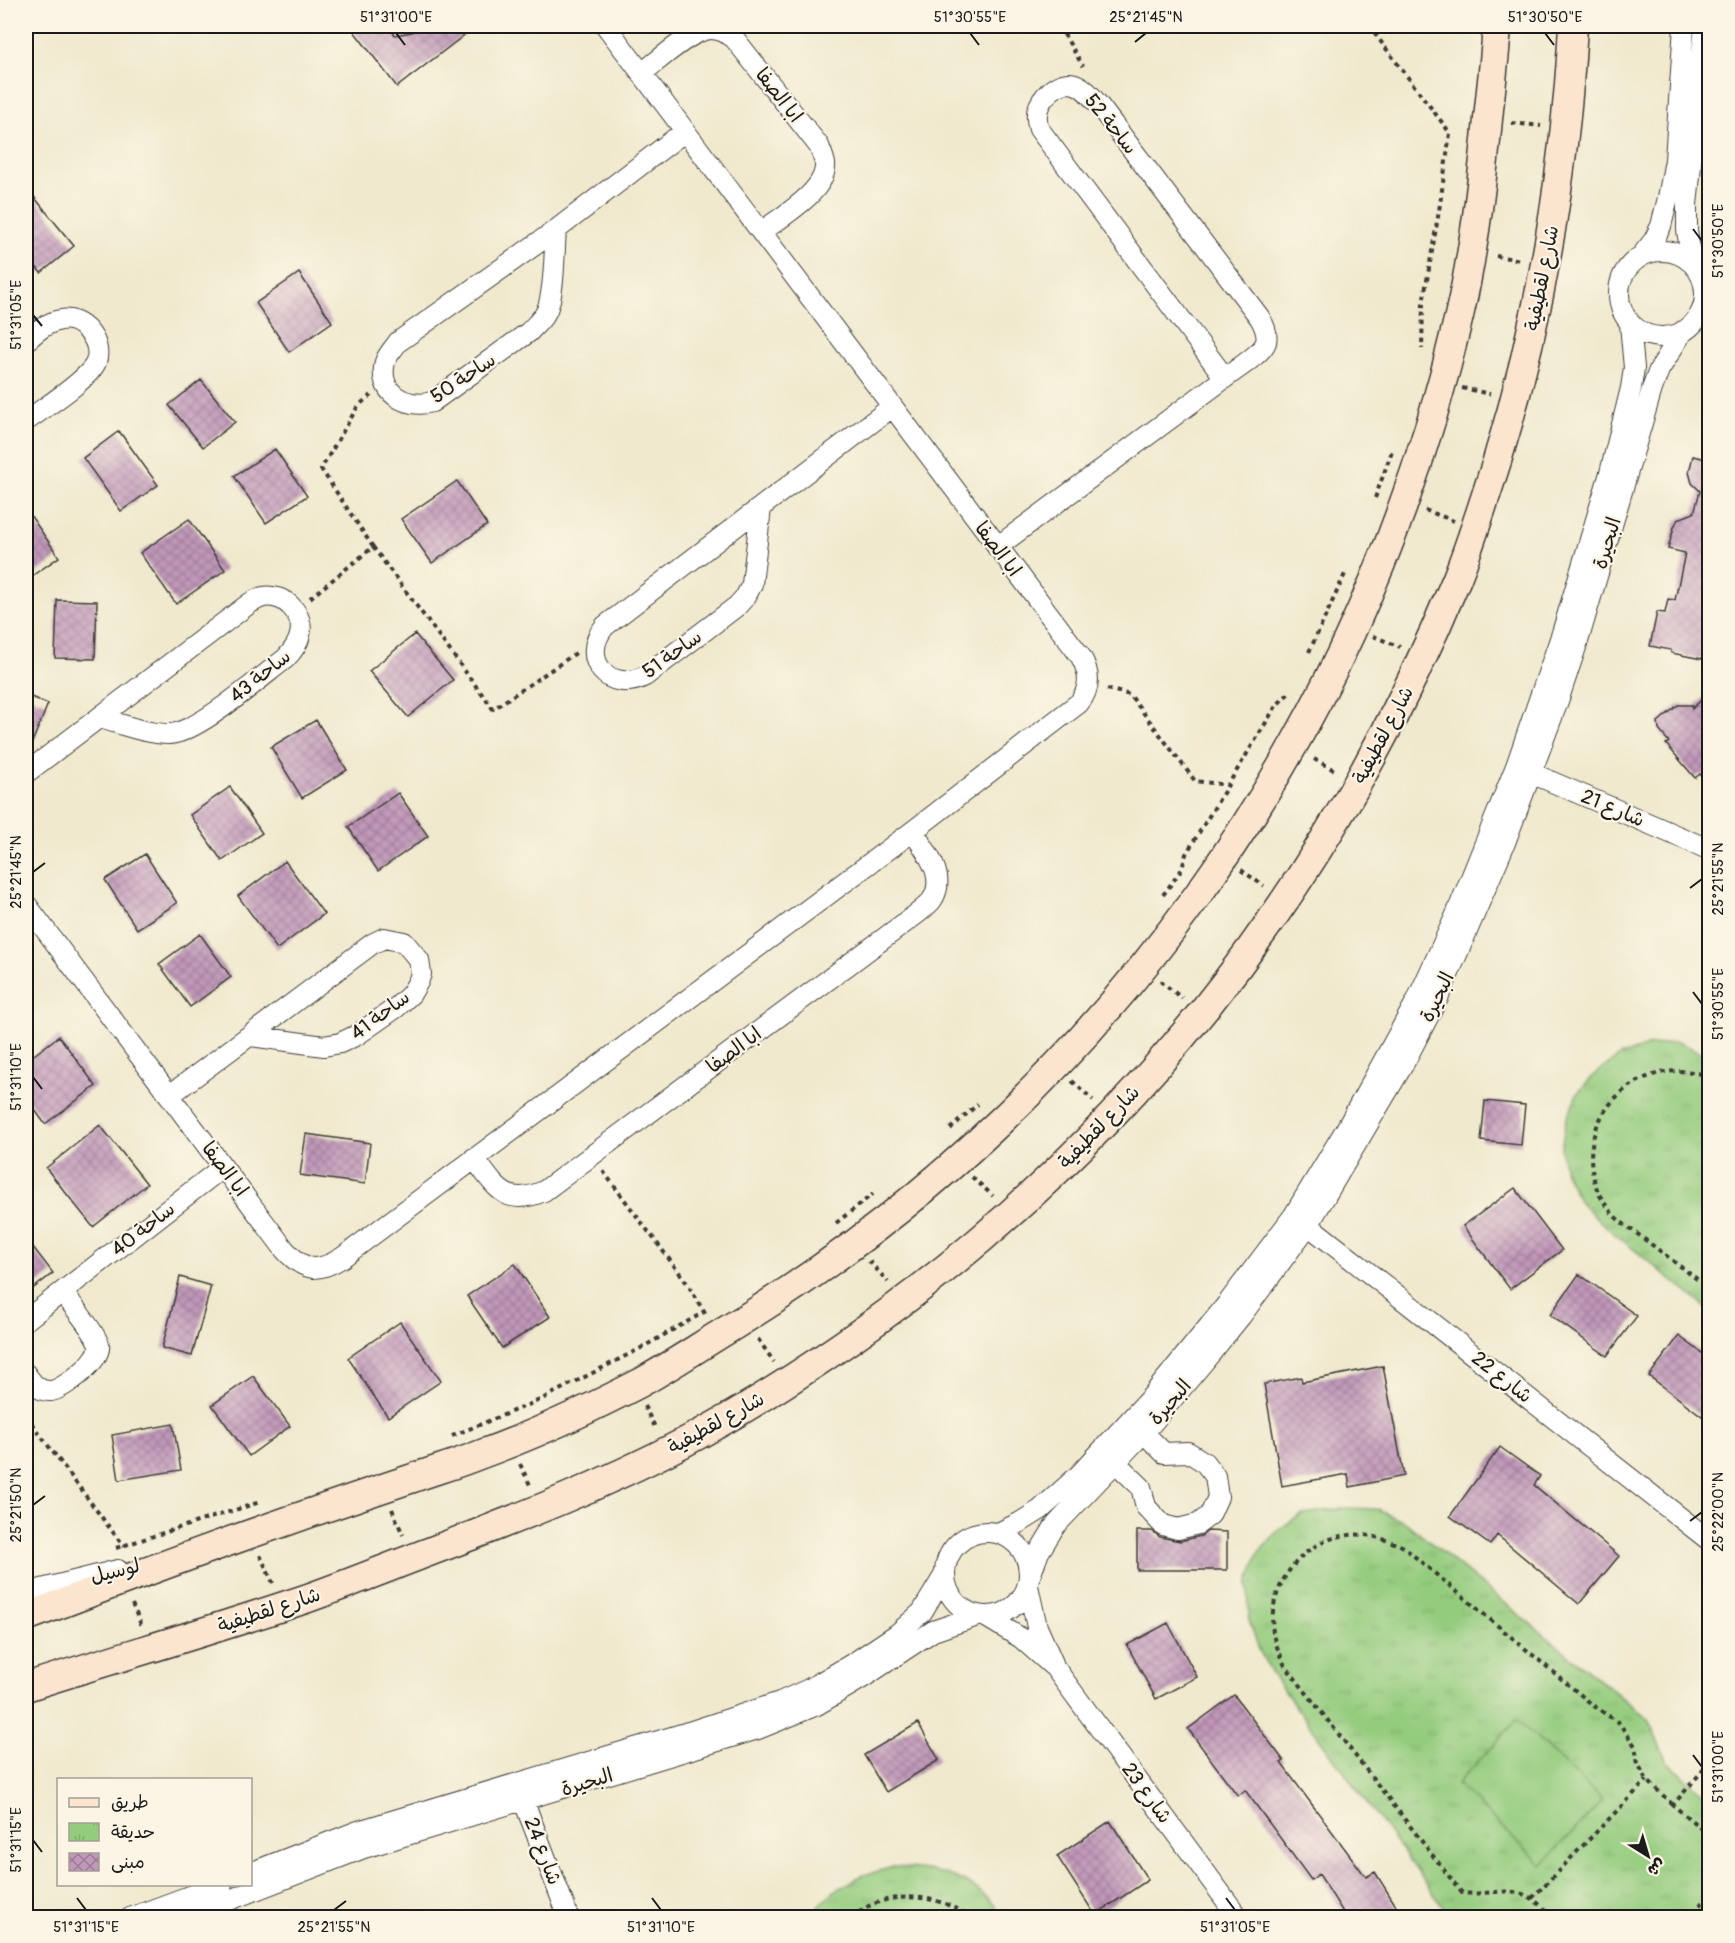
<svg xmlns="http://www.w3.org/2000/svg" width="1735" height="1943" font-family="Pangolin,'Playpen Sans Arabic',sans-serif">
<defs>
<pattern id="park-tufts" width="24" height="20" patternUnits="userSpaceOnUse" patternTransform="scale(1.5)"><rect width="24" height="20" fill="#94cc7e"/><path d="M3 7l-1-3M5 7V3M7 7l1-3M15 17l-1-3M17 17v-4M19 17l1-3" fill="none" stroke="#7faf6c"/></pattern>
<pattern id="building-cross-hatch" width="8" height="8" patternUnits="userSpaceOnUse" patternTransform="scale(1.5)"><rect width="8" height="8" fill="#c198ba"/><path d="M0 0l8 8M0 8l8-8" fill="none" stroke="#9c7b96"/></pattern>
</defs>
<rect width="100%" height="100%" fill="#fcf5e5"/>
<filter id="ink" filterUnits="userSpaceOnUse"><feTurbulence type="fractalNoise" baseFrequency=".0167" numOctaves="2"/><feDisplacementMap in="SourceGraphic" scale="12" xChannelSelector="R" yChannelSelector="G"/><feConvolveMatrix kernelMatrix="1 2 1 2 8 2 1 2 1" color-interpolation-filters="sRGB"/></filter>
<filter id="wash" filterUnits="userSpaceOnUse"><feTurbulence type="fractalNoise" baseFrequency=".008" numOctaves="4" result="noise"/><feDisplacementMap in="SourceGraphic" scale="24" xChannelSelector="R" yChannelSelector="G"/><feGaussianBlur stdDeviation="1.35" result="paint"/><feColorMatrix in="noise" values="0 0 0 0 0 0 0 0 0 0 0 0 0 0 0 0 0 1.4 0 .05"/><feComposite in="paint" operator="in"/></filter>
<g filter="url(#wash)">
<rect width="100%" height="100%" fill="#f0e9ce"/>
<path fill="url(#park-tufts)" stroke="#58744d" stroke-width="1.5" d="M 1677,1042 L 1709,1056 L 1709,1310 L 1606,1227 L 1580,1202 L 1565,1173 L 1561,1148 L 1566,1121 L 1577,1094 L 1596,1073 L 1620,1056 L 1647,1046 Z
M 1346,1508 L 1376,1509 L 1406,1523 L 1648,1719 L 1666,1760 L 1709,1799 L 1709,1917 L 1451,1917 L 1272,1674 L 1259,1650 L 1249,1619 L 1248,1584 L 1258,1554 L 1279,1529 L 1303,1514 Z
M 893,1867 C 941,1869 975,1877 1004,1917 L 808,1917 L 833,1892 L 861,1876 Z"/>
<path fill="#94cc7e" stroke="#58744d" stroke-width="1.5" d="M 1517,1720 L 1603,1800 L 1542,1865 L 1457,1784 Z"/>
<g id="blocks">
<path fill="url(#building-cross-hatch)" d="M 350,26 L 388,26 L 395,35 L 412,32 L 421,26 L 476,26 L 397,87 Z
M 26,187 L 74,246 L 41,273 L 26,254 Z
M 299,273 L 332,322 L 289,352 L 256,303 Z
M 201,380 L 235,422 L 203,447 L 169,405 Z
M 119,431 L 158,485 L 121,511 L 83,458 Z
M 275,449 L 307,496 L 266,523 L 234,476 Z
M 1693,456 L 1710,460 L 1710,622 L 1702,659 L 1671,653 L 1671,650 L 1650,646 L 1657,612 L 1665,613 L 1668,599 L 1675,600 L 1685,553 L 1668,549 L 1674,527 L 1678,519 L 1694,513 L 1700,491 L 1692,483 L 1689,472 Z
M 457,481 L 487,525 L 432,563 L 401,519 Z
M 26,509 L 59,557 L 26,580 Z
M 189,519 L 225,570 L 176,604 L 140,553 Z
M 57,600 L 97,601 L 95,659 L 55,658 Z
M 415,634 L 453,680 L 408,717 L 369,671 Z
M 1710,691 L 1710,785 L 1700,774 L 1695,778 L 1666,744 L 1669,742 L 1659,730 L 1658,722 L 1678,705 L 1692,705 L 1692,709 Z
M 26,695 L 48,704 L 26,757 Z
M 316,720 L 347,770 L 302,798 L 271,747 Z
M 230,787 L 262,833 L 222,861 L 190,815 Z
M 398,793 L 428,836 L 378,871 L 348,827 Z
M 145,854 L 177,903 L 137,929 L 105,880 Z
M 285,861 L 324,914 L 277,949 L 238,896 Z
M 200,934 L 231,977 L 190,1007 L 159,964 Z
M 59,1036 L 96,1086 L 45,1124 L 26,1098 L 26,1061 Z
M 1485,1101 L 1525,1105 L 1521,1145 L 1481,1141 Z
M 100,1125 L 147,1184 L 93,1227 L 46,1168 Z
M 306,1134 L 370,1143 L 365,1184 L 300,1175 Z
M 1515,1188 L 1562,1250 L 1510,1289 L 1463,1226 Z
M 26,1238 L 53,1273 L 26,1294 Z
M 515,1264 L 550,1317 L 502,1348 L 467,1296 Z
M 1579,1274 L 1637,1316 L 1607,1356 L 1550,1315 Z
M 180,1277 L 211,1286 L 192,1356 L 162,1348 Z
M 400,1322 L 441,1381 L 388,1417 L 348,1358 Z
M 1679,1336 L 1710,1359 L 1710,1422 L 1649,1376 Z
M 1383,1366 L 1404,1476 L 1350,1487 L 1348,1474 L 1282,1486 L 1264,1384 L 1301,1377 L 1302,1382 Z
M 253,1376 L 290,1426 L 249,1456 L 212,1405 Z
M 173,1424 L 181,1470 L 119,1480 L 112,1435 Z
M 1500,1447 L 1540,1476 L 1534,1485 L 1619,1556 L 1579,1604 L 1497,1535 L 1490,1545 L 1450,1516 Z
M 1137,1531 L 1152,1531 L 1160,1537 L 1180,1541 L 1201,1536 L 1208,1531 L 1227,1532 L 1227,1570 L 1137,1570 Z
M 1168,1623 L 1197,1677 L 1156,1699 L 1127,1645 Z
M 1234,1695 L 1284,1761 L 1281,1763 L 1366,1877 L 1375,1872 L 1403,1917 L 1346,1917 L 1319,1874 L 1311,1880 L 1245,1790 L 1238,1796 L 1188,1729 Z
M 918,1723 L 939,1760 L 886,1792 L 864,1755 Z
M 1110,1821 L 1148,1880 L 1095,1915 L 1057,1856 Z"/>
</g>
</g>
<g filter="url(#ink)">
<use href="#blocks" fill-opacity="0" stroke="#3c3b37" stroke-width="1.5"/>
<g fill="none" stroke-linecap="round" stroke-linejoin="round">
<g stroke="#3c3b37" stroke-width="22">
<path id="street" d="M 642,73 C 658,61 692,29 711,29 C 720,29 726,33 734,38 L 819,146 C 821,151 824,158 825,164 C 827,191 781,217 761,232
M 556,230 C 554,252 555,290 547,310 C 543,319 535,325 529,332 L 432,402 C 406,409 377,393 385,362 C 387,355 394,348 398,342 L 556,230 L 685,131
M1619 294a43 43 0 1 1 86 0a43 43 0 1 1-86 0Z
M 1642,255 L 1654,240 L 1661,226 L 1668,198 L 1675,160 L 1684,26
M 1692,263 L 1687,230 L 1687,205 L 1705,26
M 26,341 C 36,332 47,322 61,320 C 82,316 103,342 96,362 C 89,380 42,409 26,421
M 761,508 L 752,584 L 746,596 L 737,606 L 645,676 C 609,695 578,658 605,626 L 892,407
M 997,547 L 1225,378 C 1235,370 1262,354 1266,342 C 1268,333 1264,325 1260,318 L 1100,107 C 1093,98 1083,84 1070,83 C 1053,83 1035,103 1037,119 C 1037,123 1038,126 1039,129 L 1225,378
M 1522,769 L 1710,850
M 26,773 L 250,603 C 254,601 259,598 263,597 C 285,593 305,615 300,635 C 298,645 292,652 285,659 C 261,677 196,734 169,734 C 146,734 122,724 100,718
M 26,904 L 285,1250 C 305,1272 318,1273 343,1257 L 913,831 L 1079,703 C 1091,688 1090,673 1081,657 L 606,26
M 170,1095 L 372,944 L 384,938 L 404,942 L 419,960 L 421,974 L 418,982 L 411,994 L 397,1007 L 357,1035 L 340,1043 L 324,1046 L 251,1036
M 474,1158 C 496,1187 505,1208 544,1191 L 918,913 C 923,909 929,904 932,900 C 948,876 925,851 913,831
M 1299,1218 L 1710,1541
M 26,1320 L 223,1167
M 26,1374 C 32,1383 39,1392 51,1391 C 64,1389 102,1360 99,1345 C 96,1333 71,1303 62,1292
M 1115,1462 L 1141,1487 L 1146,1507 L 1163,1525 L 1178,1529 L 1198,1524 L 1210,1515 L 1218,1497 L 1215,1476 L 1204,1462 L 1188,1452 L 1164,1453 L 1143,1432
M945 1574a42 42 0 1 1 84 0a42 42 0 1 1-84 0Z
M 998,1533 L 1019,1523 L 1040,1510 L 1078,1476 L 1152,1396 L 1227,1304 L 1294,1215 L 1346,1129 L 1417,1000 L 1456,915 L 1516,766 L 1562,633 L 1610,473 L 1631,388 L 1634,368 L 1630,324
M 1030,1576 L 1039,1552 L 1055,1526 L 1148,1428 L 1202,1364 L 1241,1316 L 1309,1224 L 1403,1065 L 1439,996 L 1503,848 L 1557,704 L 1579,638 L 1652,389 L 1659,370 L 1683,331
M 1028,1586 L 1037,1627 L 1053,1663
M 26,1593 L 118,1570
M 986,1617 L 1021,1638 L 1055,1668 L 1239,1918
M 519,1789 L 569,1918
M 250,1873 L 358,1831 L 695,1730 L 780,1702 L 809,1689 L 855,1662 L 897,1634 L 922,1612 L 945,1574
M 130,1918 L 222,1884
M 183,1918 L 364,1848 L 758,1729 L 817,1705 L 864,1677 L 933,1631 L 977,1616"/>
</g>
<g stroke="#3c3b37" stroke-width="31">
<path id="secondary" d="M 26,1617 C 110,1585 194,1553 279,1524 C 324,1508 368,1493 413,1478 C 435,1470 457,1464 479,1455 C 534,1435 588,1410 640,1383 C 671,1366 700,1346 730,1328 C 1102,1100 1360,742 1459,316 C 1474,252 1482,185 1488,119 C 1491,88 1495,57 1497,26
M 26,1687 C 119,1657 214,1630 308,1598 C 350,1583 392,1566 434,1550 C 519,1518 603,1485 683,1443 C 738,1414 790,1381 841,1346 C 1121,1154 1328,892 1457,578 C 1472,540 1484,501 1497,461 C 1541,317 1565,176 1573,26"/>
</g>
<path stroke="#3c3b37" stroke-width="4" stroke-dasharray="4.5 4.5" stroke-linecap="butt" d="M 1059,26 L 1083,66
M 1369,26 L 1450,133 L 1439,211 L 1423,303 L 1422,349
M 1512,123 L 1541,126
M 1496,256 L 1521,260
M 1462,388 L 1490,394
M 1375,498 L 1393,448
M 1425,510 L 1454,521
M 373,547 L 493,709 L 576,653
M 310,598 L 373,547 L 321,469 L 358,406 L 371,395
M 1373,636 L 1400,647
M 1309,652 L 1345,574
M 1107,689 L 1130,695 L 1195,781 L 1228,785
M 1314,759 L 1336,771
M 1241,870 L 1264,886
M 1163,895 L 1182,869 L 1186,854 L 1276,706 L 1291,691
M 1160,981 L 1182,998
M 1710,1077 C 1696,1071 1679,1070 1665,1072 C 1610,1082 1577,1136 1597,1189 C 1600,1197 1606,1206 1612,1213 C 1619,1222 1631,1229 1640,1236 C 1663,1253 1686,1271 1710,1289
M 1072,1081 L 1093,1100
M 950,1129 L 978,1104
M 603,1171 L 687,1283 L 704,1312
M 972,1177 L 993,1196
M 836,1223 L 873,1194
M 869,1261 L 888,1282
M 758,1339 L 774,1362
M 644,1406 L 656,1429
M 26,1416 L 124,1547
M 452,1436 L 540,1400 L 641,1348 L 706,1311
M 520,1464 L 531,1487
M 392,1509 L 403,1535
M 116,1548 L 260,1502
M 260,1555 L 273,1583
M 132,1604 L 142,1627
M 1710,1762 L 1673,1805 L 1710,1836
M 1532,1898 L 1647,1780
M 852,1918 C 857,1914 862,1910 867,1907 C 898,1891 943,1895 969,1918
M 1552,1918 C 1546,1911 1539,1903 1531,1898 C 1510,1885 1485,1896 1462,1893 L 1284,1664 C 1281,1655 1276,1646 1274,1638 C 1264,1591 1300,1539 1349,1535 C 1368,1533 1384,1539 1402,1546 L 1594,1706 L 1619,1723 L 1635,1746 L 1638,1764 L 1647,1780 L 1673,1805
M 1687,1918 L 1710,1895"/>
<use href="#street" stroke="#fff" stroke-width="20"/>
<use href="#secondary" stroke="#fce5cf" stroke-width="28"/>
</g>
</g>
<path fill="none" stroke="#1c1c1c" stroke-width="2" d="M 396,33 L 405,45M 970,33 L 979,45M 1545,33 L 1554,45M 1135,42 L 1146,33M 1693,229 L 1702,241M 33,315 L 42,326M 33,872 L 45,863M 1690,888 L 1702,879M 1693,992 L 1702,1004M 33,1077 L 42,1089M 33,1505 L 45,1496M 1690,1521 L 1702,1512M 1693,1755 L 1702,1767M 33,1840 L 42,1852M 77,1898 L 86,1910M 652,1898 L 661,1910M 1226,1898 L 1235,1910M 334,1910 L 346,1901"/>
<g text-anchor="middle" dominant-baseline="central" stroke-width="4.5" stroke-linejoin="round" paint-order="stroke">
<g font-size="20" fill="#1c1c1c" stroke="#fcf5e5">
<text transform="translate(779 95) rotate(52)">ابا الصفا</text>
<text transform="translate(1111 124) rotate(51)">ساحة 52</text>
<text transform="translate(1542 278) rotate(-79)">شارع لقطيفية</text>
<text transform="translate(463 378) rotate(-34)">ساحة 50</text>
<text transform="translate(1607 543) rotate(-73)">البحيرة</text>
<text transform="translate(998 549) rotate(53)">ابا الصفا</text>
<text transform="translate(672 654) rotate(-36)">ساحة 51</text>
<text transform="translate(260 676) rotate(-39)">ساحة 43</text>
<text transform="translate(1383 735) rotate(-62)">شارع لقطيفية</text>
<text transform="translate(1613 808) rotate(23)">شارع 21</text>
<text transform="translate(1437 997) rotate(-64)">البحيرة</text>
<text transform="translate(380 1015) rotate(-37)">ساحة 41</text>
<text transform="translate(734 1050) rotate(-37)">ابا الصفا</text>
<text transform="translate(1099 1127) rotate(-46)">شارع لقطيفية</text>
<text transform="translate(225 1169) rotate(53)">ابا الصفا</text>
<text transform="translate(143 1229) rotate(-38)">ساحة 40</text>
<text transform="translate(1502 1377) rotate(38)">شارع 22</text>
<text transform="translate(1170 1402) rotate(-49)">البحيرة</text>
<text transform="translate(716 1423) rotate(-29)">شارع لقطيفية</text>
<text transform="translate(115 1571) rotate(-14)">لوسيل</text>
<text transform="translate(269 1610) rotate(-18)">شارع لقطيفية</text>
<text transform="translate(587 1782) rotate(-17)">البحيرة</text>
<text transform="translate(1147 1793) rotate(54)">شارع 23</text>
<text transform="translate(543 1851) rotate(69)">شارع 24</text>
</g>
</g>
<rect width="1735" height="1943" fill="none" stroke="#fcf5e5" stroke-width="66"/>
<rect x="57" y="1778" width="195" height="108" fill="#fcf5e5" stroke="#a29e95" stroke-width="1.5"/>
<rect x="69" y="1798" width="30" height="9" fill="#fce5cf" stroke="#a29e95" stroke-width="1.5"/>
<text x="111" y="1808" font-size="18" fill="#1c1c1c">طريق</text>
<rect x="69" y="1823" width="30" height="18" fill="url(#park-tufts)" stroke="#a29e95" stroke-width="1.5"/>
<text x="111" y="1838" font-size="18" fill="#1c1c1c">حديقة</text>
<rect x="69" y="1853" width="30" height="18" fill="url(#building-cross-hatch)" stroke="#a29e95" stroke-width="1.5"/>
<text x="111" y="1868" font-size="18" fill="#1c1c1c">مبنى</text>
<g transform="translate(1648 1856) rotate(143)" stroke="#fcf5e5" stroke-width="4.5" paint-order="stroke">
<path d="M0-4.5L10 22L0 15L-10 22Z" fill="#1c1c1c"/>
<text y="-9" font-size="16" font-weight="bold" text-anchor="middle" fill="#1c1c1c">ش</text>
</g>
<rect x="33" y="33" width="1669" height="1877" fill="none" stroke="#1c1c1c" stroke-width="2"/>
<g font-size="15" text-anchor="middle" fill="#1c1c1c">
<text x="396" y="22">51°31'00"E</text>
<text x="970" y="22">51°30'55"E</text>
<text x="1146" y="22">25°21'45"N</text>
<text x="1545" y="22">51°30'50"E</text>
<text transform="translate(1718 241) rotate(-90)" y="5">51°30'50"E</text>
<text transform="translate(16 315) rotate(-90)" y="5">51°31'05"E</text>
<text transform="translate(16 872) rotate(-90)" y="5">25°21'45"N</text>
<text transform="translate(1718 879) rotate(-90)" y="5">25°21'55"N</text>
<text transform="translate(1718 1004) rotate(-90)" y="5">51°30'55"E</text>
<text transform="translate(16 1077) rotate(-90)" y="5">51°31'10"E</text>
<text transform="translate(16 1505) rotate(-90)" y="5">25°21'50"N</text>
<text transform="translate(1718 1512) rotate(-90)" y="5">25°22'00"N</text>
<text transform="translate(1718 1767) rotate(-90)" y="5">51°31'00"E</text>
<text transform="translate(16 1840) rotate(-90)" y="5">51°31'15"E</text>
<text x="86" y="1932">51°31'15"E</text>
<text x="334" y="1932">25°21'55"N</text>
<text x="661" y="1932">51°31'10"E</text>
<text x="1235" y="1932">51°31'05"E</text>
</g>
</svg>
